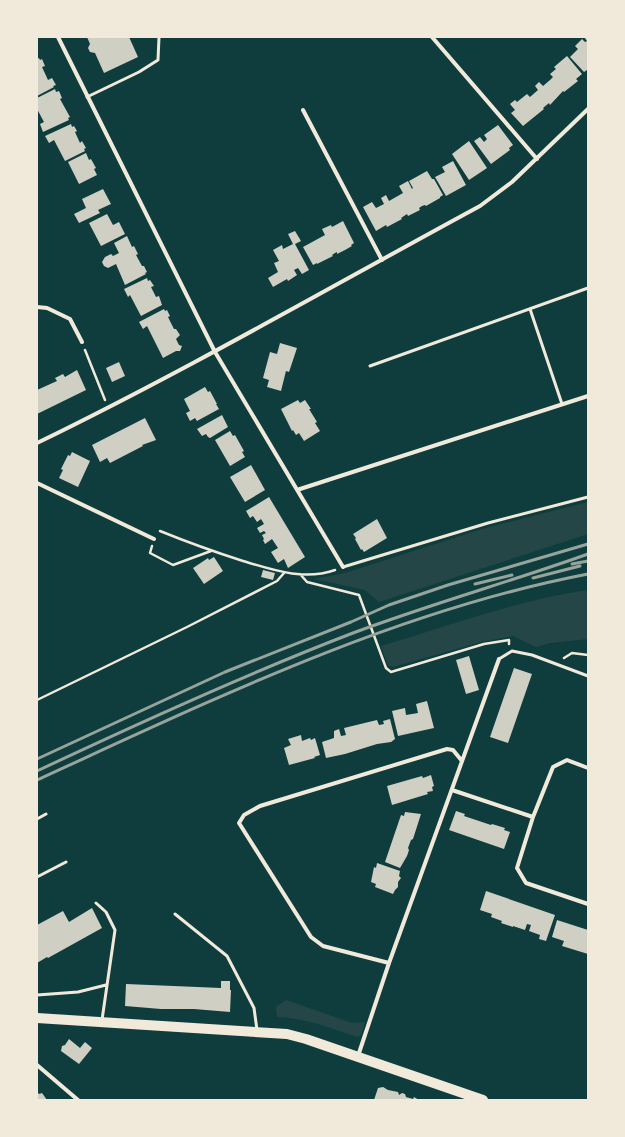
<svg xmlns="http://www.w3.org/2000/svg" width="625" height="1137" font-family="Raleway,sans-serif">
<rect width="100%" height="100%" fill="#0f3d3e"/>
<path fill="#244646" d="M 588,502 L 588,534 L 379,602 L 365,590 L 314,579 L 345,573 L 482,529 Z
M 588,590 L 588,639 L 550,643 L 536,647 L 513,636 L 481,642 L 393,667 L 388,665 L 381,646 C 449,626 518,600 588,590 Z
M 286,1000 L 352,1023 L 365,1022 L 361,1035 L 357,1037 C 331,1028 305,1018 277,1017 L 276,1007 Z"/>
<path fill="#cfcfc3" d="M 87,37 L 129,37 L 138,57 L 104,73 L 95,53 L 90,52 L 88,48 L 90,44 Z
M 584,37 L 588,37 L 588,72 L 587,70 L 584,72 L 570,57 L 578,49 L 575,46 L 582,39 L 585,42 L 587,41 Z
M 567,56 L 582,74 L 576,79 L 578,81 L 564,92 L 563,91 L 550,105 L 549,103 L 543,108 L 544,109 L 523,126 L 511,113 L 515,110 L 510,104 L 515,100 L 517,102 L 527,94 L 530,97 L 538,90 L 535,86 L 539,82 L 543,86 L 550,80 L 553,77 L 550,74 L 556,69 L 554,67 Z
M 39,58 L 40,60 L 42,59 L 45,66 L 42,67 L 48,80 L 52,78 L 56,85 L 53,86 L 54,87 L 37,96 L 37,59 Z
M 55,89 L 56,92 L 59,91 L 62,98 L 60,99 L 70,117 L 68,118 L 69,120 L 43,132 L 40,124 L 44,122 L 37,109 L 37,98 Z
M 71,124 L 72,127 L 74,126 L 77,131 L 75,132 L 80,143 L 82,141 L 86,148 L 84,149 L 85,151 L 65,161 L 54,140 L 49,143 L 45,136 Z
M 498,125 L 513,145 L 509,148 L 510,150 L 491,164 L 474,141 L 480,137 L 484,142 L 487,139 L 484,135 Z
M 469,141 L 487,168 L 469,180 L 452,154 Z
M 86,153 L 89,160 L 91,159 L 96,168 L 94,169 L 97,175 L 79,184 L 68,162 Z
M 453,161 L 466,185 L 446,196 L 435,177 L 445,172 L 442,167 Z
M 427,171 L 432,179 L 434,179 L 443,195 L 440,197 L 440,198 L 426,206 L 425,205 L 422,206 L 419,208 L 420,210 L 408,216 L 407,214 L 401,218 L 402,219 L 387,227 L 386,225 L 376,231 L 363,207 L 372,202 L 376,208 L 384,204 L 381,198 L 386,195 L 389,201 L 403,193 L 399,186 L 408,181 L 412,189 L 413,188 L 409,181 Z
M 103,189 L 111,204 L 98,210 L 100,213 L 79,223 L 74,214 L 86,208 L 82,199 Z
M 107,214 L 113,225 L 119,222 L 125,234 L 101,246 L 89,223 Z
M 343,221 L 354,243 L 351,245 L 352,246 L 345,250 L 337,254 L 337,252 L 335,253 L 332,255 L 333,256 L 317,264 L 317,263 L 313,265 L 303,247 L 325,235 L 322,229 L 331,225 L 332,227 Z
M 295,231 L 301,241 L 295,244 L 309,270 L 302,274 L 298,268 L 294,270 L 297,275 L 288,281 L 287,279 L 273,287 L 268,278 L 278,272 L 274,263 L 279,261 L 273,250 L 282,245 L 283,249 L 293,244 L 288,234 Z
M 127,236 L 132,247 L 134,246 L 138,254 L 136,255 L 142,266 L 144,266 L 147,272 L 145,273 L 146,274 L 125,285 L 116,264 L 108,268 L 104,266 L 102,262 L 105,257 L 111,254 L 113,256 L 119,253 L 114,243 Z
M 147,278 L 148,281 L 150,280 L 154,286 L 151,287 L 156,297 L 159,296 L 162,305 L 141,316 L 130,295 L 128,297 L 124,289 Z
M 164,309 L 165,311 L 167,310 L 170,316 L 168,317 L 174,329 L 176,329 L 180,335 L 176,339 L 179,345 L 182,346 L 180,351 L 176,351 L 163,358 L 147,326 L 143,329 L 139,322 Z
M 280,343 L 297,348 L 289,372 L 286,371 L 281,391 L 267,387 L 269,380 L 263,378 L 270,352 L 277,354 Z
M 119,362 L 125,376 L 112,382 L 106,368 Z
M 77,370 L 86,390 L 37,414 L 37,390 L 57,381 L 55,378 L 63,374 L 65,377 Z
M 205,387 L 208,392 L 210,391 L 217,404 L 216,404 L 219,409 L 197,421 L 195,418 L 190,421 L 186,413 L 190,411 L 184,399 Z
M 298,400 L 300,403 L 305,400 L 311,409 L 309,409 L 317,422 L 315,423 L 320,431 L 304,441 L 299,433 L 296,435 L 293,430 L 292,431 L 281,409 Z
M 222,415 L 228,427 L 210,438 L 208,437 L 206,434 L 202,436 L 197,429 Z
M 145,418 L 156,440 L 142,445 L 143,446 L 110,463 L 107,458 L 100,462 L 92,445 Z
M 230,431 L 233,436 L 235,435 L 244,451 L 242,452 L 245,457 L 230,466 L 215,440 Z
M 72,452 L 90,461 L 78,487 L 59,478 L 63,470 L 61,469 L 68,455 L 70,456 Z
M 251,465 L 265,490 L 245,502 L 230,477 Z
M 269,497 L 305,557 L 288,568 L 284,559 L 278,563 L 271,552 L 278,548 L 272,539 L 265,544 L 263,540 L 264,539 L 262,535 L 266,533 L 264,531 L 260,533 L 257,528 L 264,524 L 261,519 L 257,522 L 253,516 L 250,518 L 246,511 Z
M 377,519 L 387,538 L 364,552 L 362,549 L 361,550 L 355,539 L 356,538 L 353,534 Z
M 214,557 L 223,571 L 204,584 L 193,568 L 208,558 L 209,560 Z
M 263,570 L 275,573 L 273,580 L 261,577 Z
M 469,656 L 479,690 L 466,694 L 456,660 Z
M 514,668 L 532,674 L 508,743 L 490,737 Z
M 427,701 L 434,728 L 398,736 L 392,711 L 405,708 L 406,715 L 418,713 L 416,704 Z
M 390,719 L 395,739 L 391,742 L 377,744 L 345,754 L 326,758 L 322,742 L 334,738 L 334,731 L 339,729 L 341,736 L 346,735 L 344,728 L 377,720 L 379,725 L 384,724 L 383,721 Z
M 301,735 L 302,741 L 310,738 L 311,740 L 315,738 L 320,755 L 314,757 L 315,758 L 289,765 L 284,748 L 291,745 L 288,739 Z
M 431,775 L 434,786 L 432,787 L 433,791 L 427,792 L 428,794 L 392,805 L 387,786 L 422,776 L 423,778 Z
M 456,811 L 465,814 L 464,816 L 491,825 L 492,824 L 505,828 L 504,830 L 510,832 L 504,849 L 449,830 Z
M 405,812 L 421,814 L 413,839 L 411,840 L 408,848 L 409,850 L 407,856 L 400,868 L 385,862 L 401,815 L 404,816 Z
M 377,863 L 400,871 L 399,876 L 401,878 L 398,882 L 398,887 L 395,890 L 393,894 L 375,887 L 376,884 L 371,882 L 374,867 L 376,868 Z
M 486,891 L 555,915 L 546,941 L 539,939 L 540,935 L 529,931 L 531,925 L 527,924 L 525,930 L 513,926 L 513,927 L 501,923 L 502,921 L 491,917 L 492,914 L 480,910 Z
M 92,908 L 102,928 L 48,958 L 47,957 L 37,963 L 37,925 L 63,911 L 69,922 Z
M 557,920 L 588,930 L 588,954 L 562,946 L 564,941 L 552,937 Z
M 221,981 L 230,981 L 230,990 L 231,990 L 230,1012 L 194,1009 L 161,1009 L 125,1006 L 126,984 L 221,988 Z
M 69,1039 L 80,1048 L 85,1042 L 92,1048 L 79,1064 L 61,1051 L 62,1046 L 65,1045 Z
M 383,1087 L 388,1090 L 398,1092 L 399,1095 L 402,1093 L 405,1094 L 406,1097 L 413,1099 L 414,1097 L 419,1100 L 374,1100 L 378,1088 Z
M 37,1092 L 39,1094 L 42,1093 L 47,1100 L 37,1100 Z"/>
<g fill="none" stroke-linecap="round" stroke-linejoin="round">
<path stroke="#f1e9da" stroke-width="2.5" d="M 85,350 L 105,400
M 160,531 C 187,542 215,552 243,561 C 273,570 304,581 335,570
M 152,546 L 150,553 L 173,565 L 211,551
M 300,574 L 307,582 L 359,595 L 386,668 L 391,672 L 484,644 L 509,640 L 509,644
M 564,658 L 572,653 L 588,655
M 37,700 L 187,627 L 277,581 L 284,573"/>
<path stroke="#f1e9da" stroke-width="3" d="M 87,97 L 139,72 L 158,60 L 159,37
M 530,309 L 562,404
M 370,366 L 588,288
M 343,567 L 488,523 L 588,497
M 499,659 L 512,651 L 532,655 L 588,676
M 37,819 L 46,814
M 37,877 L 66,862
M 96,903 L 106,912 L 115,930 L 102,1020
M 175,914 L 227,956 L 254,1008 L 257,1030
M 37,995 L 78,992 L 106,985"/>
<path stroke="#f1e9da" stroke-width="4" d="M 58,37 L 215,352 L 343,567
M 432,37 L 537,159
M 303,110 L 382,260
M 37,307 L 47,308 L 70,319 L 82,342
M 37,443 C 187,370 332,286 480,206 L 512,182 L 588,109
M 37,483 L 154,539
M 297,490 L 588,396
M 452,790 L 533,817 L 517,868 L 526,883 L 588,904
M 533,817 L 553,767 L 567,760 L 588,768
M 389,963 L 323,946 L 311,937 L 239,823 L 244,815 L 260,806 L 447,749 L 453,750 L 462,761
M 358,1056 L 389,963 L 499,659
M 37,1065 L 78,1100"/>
<path stroke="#f1e9da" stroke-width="10" d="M 37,1018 L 287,1034 L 306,1039 L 483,1100"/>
<path stroke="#97a49c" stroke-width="3" d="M 572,564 L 588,561
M 533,578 L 580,566
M 475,584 L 512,575
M 37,759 L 225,672 L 351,622 L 389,605 L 448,585 L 588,544
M 37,771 C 141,722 246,674 353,633 C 430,604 510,582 588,554
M 37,780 C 214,699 395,611 588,574"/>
</g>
<rect width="625" height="1137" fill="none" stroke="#f1e9da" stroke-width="76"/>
</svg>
